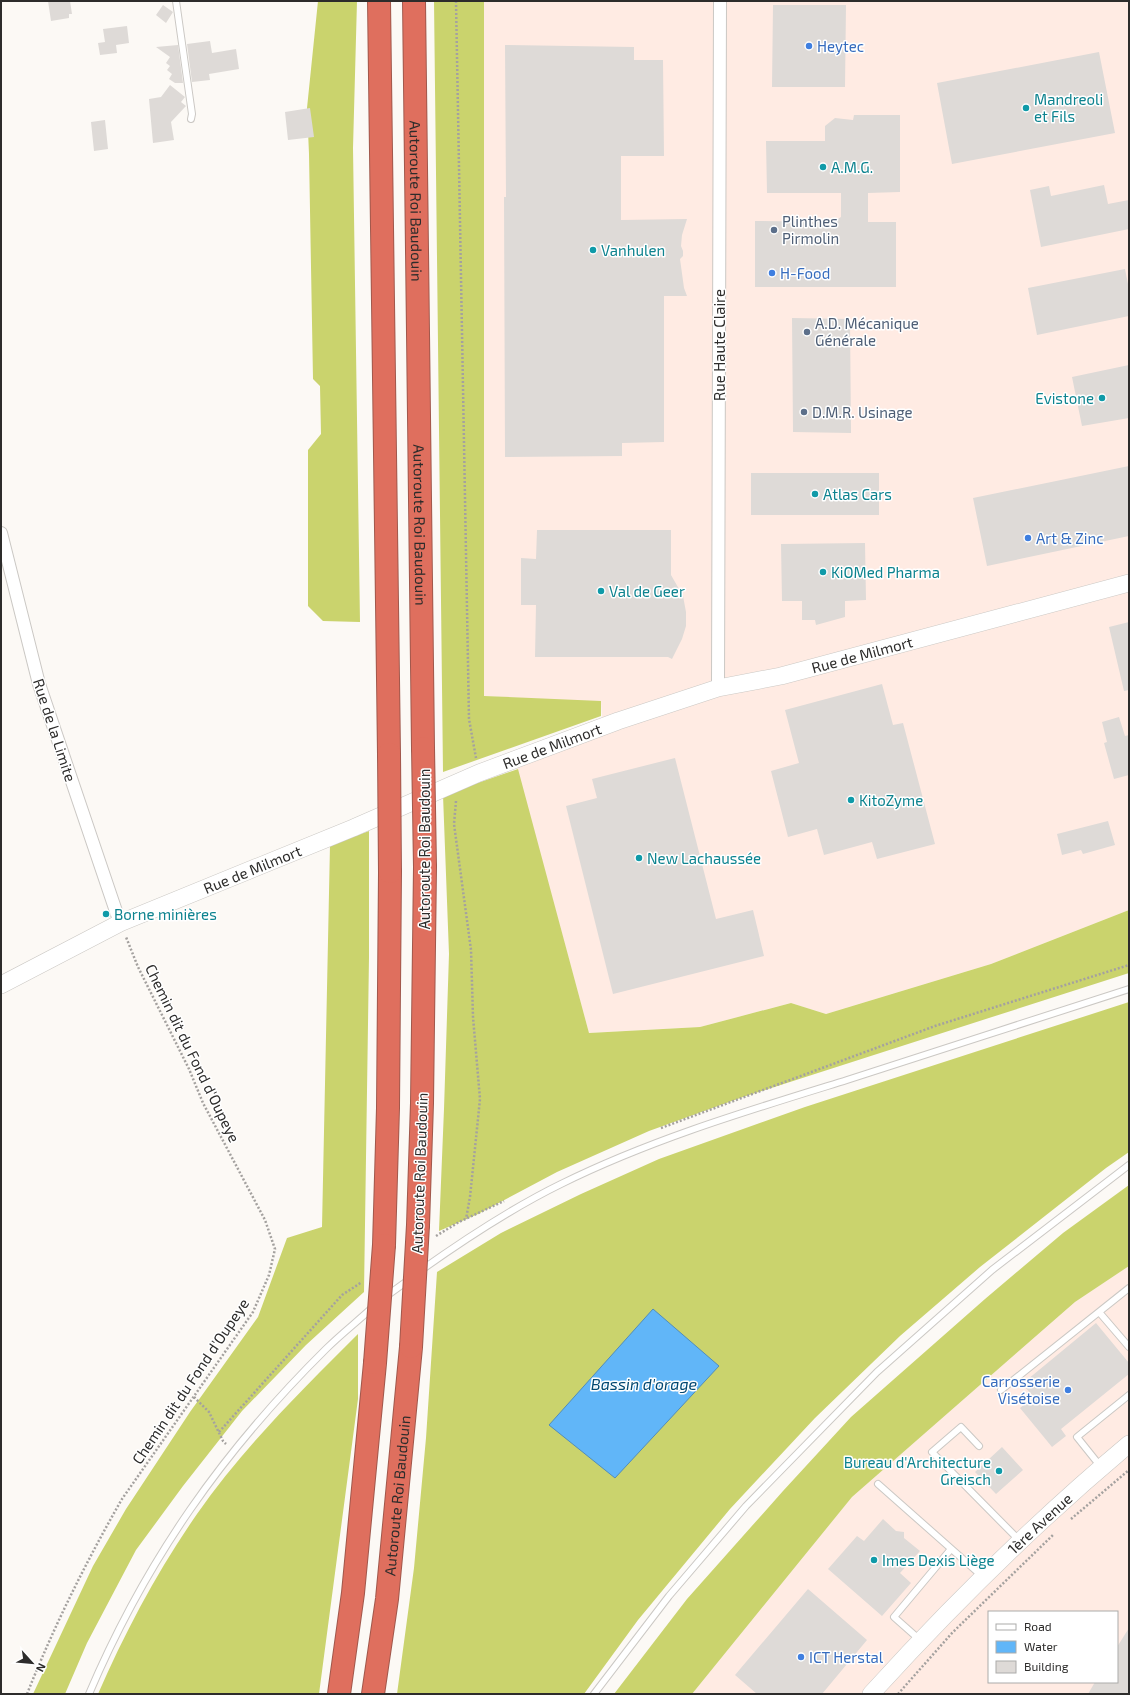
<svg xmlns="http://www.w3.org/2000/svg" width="1130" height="1695" font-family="'Exo 2',sans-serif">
<rect width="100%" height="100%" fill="#fcf9f5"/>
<path fill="#ffebe3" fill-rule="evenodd" d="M 484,1 L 1129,1 L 1129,910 L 991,964 L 826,1014 L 791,1003 L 700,1027 L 589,1033 L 516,765 L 603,731 L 601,702 L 484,696 Z
M 1129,1266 L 1129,1694 L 692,1694 L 852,1497 L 1075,1302 ZM 989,1612 L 1117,1612 L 1117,1682 L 989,1682 Z"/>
<path fill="#cad36d" d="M 318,1 L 357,1 L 353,148 L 360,622 L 323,621 L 308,606 L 308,450 L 321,434 L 320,386 L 313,379 L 309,154 L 307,108 Z
M 434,1 L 484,1 L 484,696 L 601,701 L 601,716 L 443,772 Z
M 518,769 L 589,1033 L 700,1027 L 791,1003 L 826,1014 L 991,964 L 1129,910 L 1129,973 L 743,1097 L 649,1131 L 557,1172 L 478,1214 L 439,1231 L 444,1109 L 449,954 L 443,795 Z
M 369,831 L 369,957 L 364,1292 L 306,1345 L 242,1411 L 183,1486 L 136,1550 L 87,1643 L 65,1694 L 33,1694 L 93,1566 L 126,1509 L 190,1412 L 258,1317 L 287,1238 L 322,1227 L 330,845 Z
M 1129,1002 L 1129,1152 L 1106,1168 L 980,1267 L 900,1336 L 815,1418 L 730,1509 L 638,1620 L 584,1694 L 397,1694 L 414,1568 L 426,1438 L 437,1272 L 501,1233 L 581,1194 L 659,1159 L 805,1107 Z
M 1129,1185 L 1129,1266 L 1075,1302 L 852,1497 L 692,1694 L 614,1694 L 687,1599 L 783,1491 L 851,1417 L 985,1299 L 1063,1233 Z
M 358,1334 L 358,1399 L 319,1694 L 98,1694 C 125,1632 158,1570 197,1514 C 243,1448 301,1391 358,1334 Z"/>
<path fill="#61b6f8" stroke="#518dba" d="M 653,1309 L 719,1366 L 615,1478 L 549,1425 Z"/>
<path fill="#dedad7" d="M 48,1 L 70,1 L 72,14 L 69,14 L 69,18 L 51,21 Z
M 163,5 L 173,12 L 166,23 L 156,15 Z
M 773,5 L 846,5 L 845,87 L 772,87 Z
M 127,26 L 129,43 L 116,45 L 117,53 L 100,55 L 98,43 L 105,42 L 103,29 Z
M 210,41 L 212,53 L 236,49 L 239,69 L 209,74 L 210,80 L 192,82 L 187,44 Z
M 178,45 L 183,83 L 175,83 L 169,79 L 172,74 L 167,70 L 170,66 L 166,63 L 170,57 L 156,47 Z
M 505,45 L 634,47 L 634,60 L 663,60 L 664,156 L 621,156 L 621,220 L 687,219 L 682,235 L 681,246 L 683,251 L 683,256 L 680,259 L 684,288 L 687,296 L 664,296 L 664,442 L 622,443 L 622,456 L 505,457 L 504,197 L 506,197 Z
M 1099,52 L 1115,133 L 952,164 L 937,83 Z
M 170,85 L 185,97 L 181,102 L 186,106 L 171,122 L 174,140 L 153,143 L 149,99 L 161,97 Z
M 310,108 L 314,137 L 288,140 L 285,112 Z
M 854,115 L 900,115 L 900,192 L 868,193 L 868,222 L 896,222 L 896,287 L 755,287 L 755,221 L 833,222 L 841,217 L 841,193 L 767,193 L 766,141 L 825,141 L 825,126 L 835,118 L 853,120 Z
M 105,120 L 108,149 L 94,151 L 91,122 Z
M 1104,185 L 1108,204 L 1129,200 L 1129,229 L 1041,247 L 1030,190 L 1049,186 L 1051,196 Z
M 1125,269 L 1129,289 L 1129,316 L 1037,335 L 1028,288 Z
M 792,318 L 850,319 L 851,433 L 793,432 Z
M 1129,365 L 1129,418 L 1082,426 L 1072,377 Z
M 1129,466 L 1129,536 L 987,566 L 973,498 Z
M 751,473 L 879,473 L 879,515 L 751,515 Z
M 537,530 L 671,530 L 671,575 L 683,596 L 686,612 L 686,626 L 682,639 L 672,659 L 668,657 L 535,657 L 536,605 L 521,605 L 521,558 L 536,559 Z
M 865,543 L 866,600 L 845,601 L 845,617 L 816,625 L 815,620 L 802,620 L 802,601 L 782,601 L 781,544 Z
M 1129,622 L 1129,690 L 1124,691 L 1109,627 Z
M 882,684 L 893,725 L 903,723 L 935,844 L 877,859 L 872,842 L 824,855 L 817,829 L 788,837 L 771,771 L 799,763 L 785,710 Z
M 1119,717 L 1125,736 L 1129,735 L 1129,775 L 1114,779 L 1104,743 L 1107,742 L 1102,722 Z
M 675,758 L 716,919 L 753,910 L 764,956 L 613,994 L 566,806 L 597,798 L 592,779 Z
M 1108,821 L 1115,845 L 1083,854 L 1081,850 L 1062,855 L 1057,834 Z
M 1096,1323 L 1129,1363 L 1129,1374 L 1061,1429 L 1066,1436 L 1052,1447 L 1020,1408 L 1034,1397 L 1022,1384 Z
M 1002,1447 L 1023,1470 L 996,1494 L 975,1472 Z
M 883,1519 L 896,1531 L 904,1532 L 904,1538 L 920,1551 L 900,1573 L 911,1583 L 882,1616 L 828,1569 L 857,1536 L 864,1541 Z
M 808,1589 L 867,1640 L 822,1694 L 757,1694 L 735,1675 Z
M 1129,1628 L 1129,1694 L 1088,1694 L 1095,1682 L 1117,1682 L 1117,1647 Z"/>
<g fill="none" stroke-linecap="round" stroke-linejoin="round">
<g stroke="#cbc8c4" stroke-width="8">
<path id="lane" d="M 176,1 L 192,114 L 191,119
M 420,1271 C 465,1239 512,1208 561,1184 C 652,1139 750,1110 847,1080 C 941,1050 1035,1019 1129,989
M 385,1297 L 410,1279
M 1099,1312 L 1129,1347
M 1001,1390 L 1129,1288
M 979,1446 L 961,1427 L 932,1452 L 1019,1540
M 1101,1467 L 1077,1437 L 1129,1395
M 878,1484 L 982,1576
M 920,1640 L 894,1617 L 951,1549
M 89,1694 C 146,1560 223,1451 326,1349 C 341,1334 358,1321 373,1307
M 594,1694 L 669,1596 L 746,1506 L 877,1372 L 992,1270 L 1129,1165"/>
</g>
<g stroke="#cbc8c4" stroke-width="14">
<path id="street" d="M 1,533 L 39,684 L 120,923
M 718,688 L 720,1"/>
</g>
<g stroke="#cbc8c4" stroke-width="18">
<g id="secondary">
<path id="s1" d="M 1,985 L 120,923 L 353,828 L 479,773 L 618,721 L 718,688 L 781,676 L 1129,583"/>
<path id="s2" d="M 871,1694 C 952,1605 1037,1521 1129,1444"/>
</g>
</g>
<g stroke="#a1584c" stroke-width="24">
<g id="highway">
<path d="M 379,1 L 389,754"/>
<path id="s3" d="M 414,1 L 423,748"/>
<path d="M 418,1225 L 422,1103 L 425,867"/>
<path d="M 384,1245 L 388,1108 L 390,872"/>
<path d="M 339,1694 L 353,1593 L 375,1363"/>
<path id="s4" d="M 373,1694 L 387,1599 L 411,1347"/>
</g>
</g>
<path stroke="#a4a19f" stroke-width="2.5" stroke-dasharray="2 2" stroke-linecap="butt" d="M 456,1 L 469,719 L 476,758
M 456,801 L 454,824 L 471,950 L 473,1017 L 480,1099 L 470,1197 L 466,1219
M 661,1128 L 935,1026 L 1129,965
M 436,1236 L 459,1222 L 504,1201
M 194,1397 L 209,1412 L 223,1441 L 226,1444
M 219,1432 L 342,1295 L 362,1282
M 1071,1519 L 1129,1470
M 27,1694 C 54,1626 86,1562 122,1499 L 253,1312 L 269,1275 L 275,1249 L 265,1220 L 203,1103 L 189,1069 L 138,967 L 126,937
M 898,1694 L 952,1633 L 1054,1534"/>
<use href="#lane" stroke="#fff" stroke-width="6"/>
<use href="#street" stroke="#fff" stroke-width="12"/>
<use href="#secondary" stroke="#fff" stroke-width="17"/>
<use href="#highway" stroke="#df6f5e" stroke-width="22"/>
<g stroke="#a1584c" stroke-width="24" stroke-linecap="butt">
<path id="highway-bridge" d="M 423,748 L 425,867
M 389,754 L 390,872
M 411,1347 L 418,1225
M 375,1363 L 384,1245"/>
</g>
<use href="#highway-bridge" stroke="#df6f5e" stroke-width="22"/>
</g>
<g fill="#3f7fe0" stroke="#fff" stroke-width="1.5">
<circle cx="809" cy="46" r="4"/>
<circle cx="772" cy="273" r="4"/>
<circle cx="1028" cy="538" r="4"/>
<circle cx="1068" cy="1390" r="4"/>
<circle cx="801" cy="1657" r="4"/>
</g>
<g fill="#0f9aa8" stroke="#fff" stroke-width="1.5">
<circle cx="1026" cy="108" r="4"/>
<circle cx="823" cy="167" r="4"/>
<circle cx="593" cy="250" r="4"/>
<circle cx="1102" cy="398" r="4"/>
<circle cx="815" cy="494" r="4"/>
<circle cx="823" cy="572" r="4"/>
<circle cx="601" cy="591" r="4"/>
<circle cx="851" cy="800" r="4"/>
<circle cx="639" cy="858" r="4"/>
<circle cx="106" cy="914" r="4"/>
<circle cx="999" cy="1471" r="4"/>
<circle cx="874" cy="1560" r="4"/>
</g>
<g fill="#5c6f8a" stroke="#fff" stroke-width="1.5">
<circle cx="774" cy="230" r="4"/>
<circle cx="807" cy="332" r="4"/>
<circle cx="804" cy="412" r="4"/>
</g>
<g text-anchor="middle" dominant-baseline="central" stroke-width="3" stroke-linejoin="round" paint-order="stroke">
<g font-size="15" fill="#366cbe" stroke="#fff" text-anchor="start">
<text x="817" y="46">Heytec</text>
<text x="780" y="273">H-Food</text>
<text x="1036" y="538">Art &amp; Zinc</text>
<text x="1060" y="1381" text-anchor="end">Carrosserie<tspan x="1060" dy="17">Visétoise</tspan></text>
<text x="809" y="1657">ICT Herstal</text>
</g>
<g font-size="15" fill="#0d838f" stroke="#fff" text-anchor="start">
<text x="1034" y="99">Mandreoli<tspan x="1034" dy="17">et Fils</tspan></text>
<text x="831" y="167">A.M.G.</text>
<text x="601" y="250">Vanhulen</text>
<text x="1094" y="398" text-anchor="end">Evistone</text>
<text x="823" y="494">Atlas Cars</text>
<text x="831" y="572">KiOMed Pharma</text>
<text x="609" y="591">Val de Geer</text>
<text x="859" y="800">KitoZyme</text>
<text x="647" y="858">New Lachaussée</text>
<text x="114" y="914">Borne minières</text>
<text x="991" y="1462" text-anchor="end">Bureau d'Architecture<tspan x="991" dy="17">Greisch</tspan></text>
<text x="882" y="1560">Imes Dexis Liège</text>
</g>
<g font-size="15" fill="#2d2c2b" stroke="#fff">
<text stroke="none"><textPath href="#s3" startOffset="200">Autoroute Roi Baudouin</textPath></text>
<text transform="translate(719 345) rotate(-90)">Rue Haute Claire</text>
<text stroke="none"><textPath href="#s3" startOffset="524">Autoroute Roi Baudouin</textPath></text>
<text stroke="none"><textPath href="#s1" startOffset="925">Rue de Milmort</textPath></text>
<text transform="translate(55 730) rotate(72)">Rue de la Limite</text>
<text stroke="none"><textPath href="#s1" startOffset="601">Rue de Milmort</textPath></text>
<text transform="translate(424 849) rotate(-90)">Autoroute Roi Baudouin</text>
<text stroke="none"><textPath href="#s1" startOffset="277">Rue de Milmort</textPath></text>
<text transform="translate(193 1053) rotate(64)">Chemin dit du Fond d'Oupeye</text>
<text transform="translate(419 1173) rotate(-88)">Autoroute Roi Baudouin</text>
<text transform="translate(190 1381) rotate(-56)">Chemin dit du Fond d'Oupeye</text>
<text stroke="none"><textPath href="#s4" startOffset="200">Autoroute Roi Baudouin</textPath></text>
<text stroke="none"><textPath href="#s2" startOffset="240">1ère Avenue</textPath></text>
</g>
<g font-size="15" fill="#4e5e75" stroke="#fff" text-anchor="start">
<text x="782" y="221">Plinthes<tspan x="782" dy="17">Pirmolin</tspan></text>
<text x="815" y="323">A.D. Mécanique<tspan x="815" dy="17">Générale</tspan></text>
<text x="812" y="412">D.M.R. Usinage</text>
</g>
<g font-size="16" font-style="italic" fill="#024872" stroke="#fff">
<text x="644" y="1383">Bassin d'orage</text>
</g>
</g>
<rect width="1130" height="1695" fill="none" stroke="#2d2c2b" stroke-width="4"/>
<rect x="988" y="1611" width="130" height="72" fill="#ffffff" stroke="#ababaa"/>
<rect x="996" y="1624" width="20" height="6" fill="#ffffff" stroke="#ababaa"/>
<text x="1024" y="1631" font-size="12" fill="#2d2c2b">Road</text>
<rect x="996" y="1641" width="20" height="12" fill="#61b6f8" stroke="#ababaa"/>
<text x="1024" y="1651" font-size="12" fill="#2d2c2b">Water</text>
<rect x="996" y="1661" width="20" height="12" fill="#dedad7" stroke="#ababaa"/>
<text x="1024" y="1671" font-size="12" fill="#2d2c2b">Building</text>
<g transform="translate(32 1663) rotate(117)" stroke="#ffffff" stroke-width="3" paint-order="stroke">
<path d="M0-3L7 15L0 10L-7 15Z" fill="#2d2c2b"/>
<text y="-6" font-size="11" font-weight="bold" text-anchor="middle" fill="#2d2c2b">N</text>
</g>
</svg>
